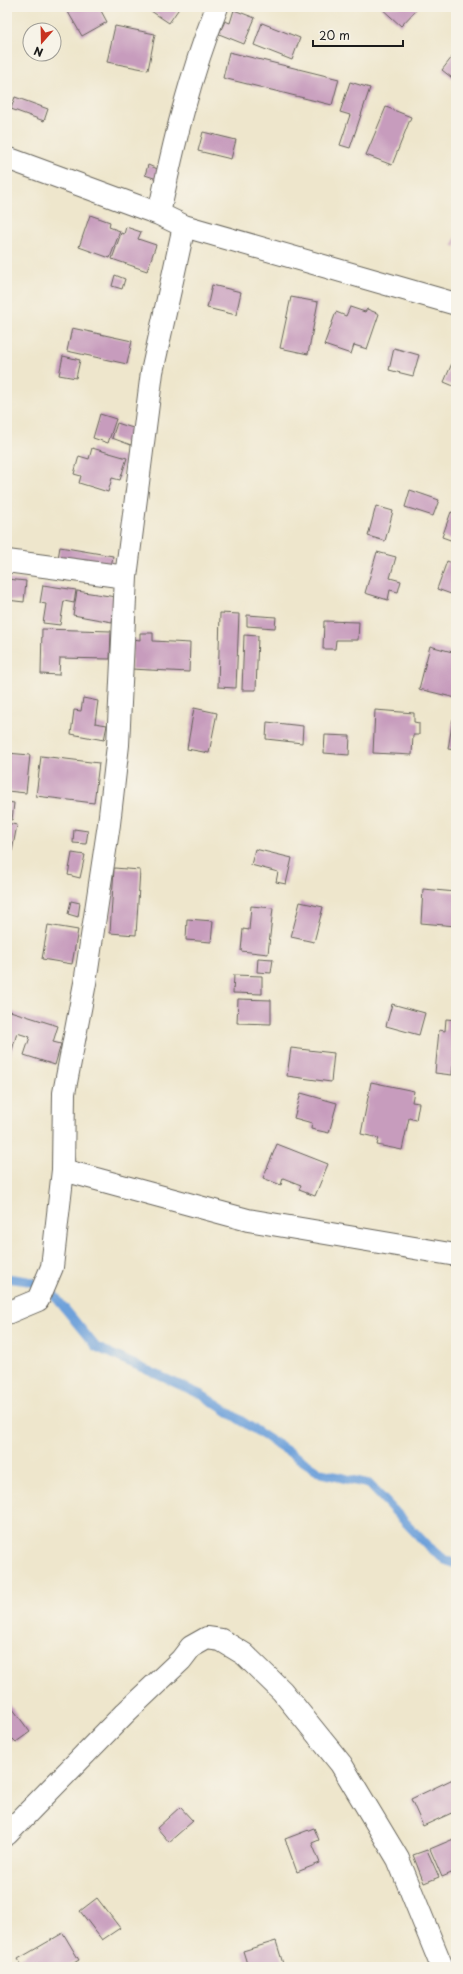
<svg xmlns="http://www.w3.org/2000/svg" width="463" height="1974" font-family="'Playpen Sans',sans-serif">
<rect width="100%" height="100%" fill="#f7f3e8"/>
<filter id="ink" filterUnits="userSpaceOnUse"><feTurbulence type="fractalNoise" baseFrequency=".025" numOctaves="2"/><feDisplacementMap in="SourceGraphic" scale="8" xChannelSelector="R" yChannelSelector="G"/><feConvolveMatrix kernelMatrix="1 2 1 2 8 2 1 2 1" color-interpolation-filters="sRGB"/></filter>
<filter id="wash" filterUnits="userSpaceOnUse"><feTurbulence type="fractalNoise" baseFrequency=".012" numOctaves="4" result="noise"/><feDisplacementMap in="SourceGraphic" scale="16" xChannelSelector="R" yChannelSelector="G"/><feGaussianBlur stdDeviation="0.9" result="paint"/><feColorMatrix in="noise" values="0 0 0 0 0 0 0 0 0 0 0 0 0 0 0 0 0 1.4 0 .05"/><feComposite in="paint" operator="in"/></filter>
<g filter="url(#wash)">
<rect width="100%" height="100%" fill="#eee6cc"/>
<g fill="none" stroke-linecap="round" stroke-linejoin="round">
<path stroke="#6ea1da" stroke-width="9" d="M 7,1278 L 28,1281 L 49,1289 L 96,1347 L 202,1395 L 321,1473 L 369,1484 L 427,1545 L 445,1560 L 456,1564"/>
</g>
<g id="blocks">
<path fill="#c79cbd" d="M 65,7 L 99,7 L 107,22 L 82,36 Z
M 145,7 L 180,7 L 169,23 Z
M 380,7 L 415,7 L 417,9 L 401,26 Z
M 234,10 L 255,18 L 244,44 L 219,34 L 225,21 L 230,23 Z
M 262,23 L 300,38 L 292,60 L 254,45 Z
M 115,26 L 155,34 L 148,70 L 107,62 Z
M 229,52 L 339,79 L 332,105 L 223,78 Z
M 456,52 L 456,81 L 442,70 Z
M 350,82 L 370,88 L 350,148 L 340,145 L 350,115 L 340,112 Z
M 15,97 L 48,109 L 44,121 L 11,109 Z
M 386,107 L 411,117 L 392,165 L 366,155 Z
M 203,132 L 236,140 L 231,159 L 198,151 Z
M 148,165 L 160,170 L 157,179 L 145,175 Z
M 90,215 L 110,222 L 109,227 L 120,231 L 110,258 L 79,247 Z
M 126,227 L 141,232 L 138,239 L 156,245 L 147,271 L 112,259 L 121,233 L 124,234 Z
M 456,236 L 456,247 L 452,245 Z
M 115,275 L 125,279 L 122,289 L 112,286 Z
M 212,285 L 241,292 L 236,315 L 207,308 Z
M 291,297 L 318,302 L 308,354 L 280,348 Z
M 350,307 L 365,312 L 367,309 L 379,314 L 367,349 L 354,345 L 351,354 L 324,345 L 336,312 L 346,316 Z
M 72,328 L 132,341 L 127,364 L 67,351 Z
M 394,348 L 419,355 L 413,376 L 389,370 Z
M 456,354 L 456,387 L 444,382 Z
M 63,356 L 80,360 L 76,378 L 59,375 Z
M 100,414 L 116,419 L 108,443 L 93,438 Z
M 117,423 L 136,429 L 131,445 L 112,438 Z
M 92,448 L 127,458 L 120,480 L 112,478 L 108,492 L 79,483 L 81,476 L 74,474 L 79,456 L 89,459 Z
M 410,490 L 439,500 L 433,516 L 405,507 Z
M 376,506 L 393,511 L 385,541 L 368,536 Z
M 451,512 L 456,514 L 456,542 L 442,537 Z
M 60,547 L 113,556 L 110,573 L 57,564 Z
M 377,552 L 396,557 L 390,578 L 401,581 L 398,592 L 390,590 L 388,600 L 365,593 Z
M 447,561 L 456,565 L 456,572 L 451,585 L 456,586 L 454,595 L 437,589 Z
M 7,579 L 26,581 L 24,602 L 7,600 Z
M 43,585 L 76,590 L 74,603 L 64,601 L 60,625 L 43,623 L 46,604 L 40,603 Z
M 77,591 L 116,597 L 112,622 L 73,615 Z
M 220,613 L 239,614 L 236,688 L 218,687 Z
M 247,615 L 276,617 L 275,628 L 247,626 Z
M 324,621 L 359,622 L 358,640 L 336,640 L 335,649 L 323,649 Z
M 42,629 L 111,631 L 110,659 L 60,658 L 59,675 L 41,674 Z
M 140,633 L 153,633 L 153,641 L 190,643 L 189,672 L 131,669 L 133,639 L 140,640 Z
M 244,635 L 258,636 L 256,690 L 242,690 Z
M 430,646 L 456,653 L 456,698 L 419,689 Z
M 83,698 L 98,701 L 95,723 L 107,725 L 104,740 L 71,734 L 74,710 L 81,711 Z
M 194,708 L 217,713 L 209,753 L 187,749 Z
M 375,710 L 414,713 L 414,722 L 419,723 L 419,735 L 413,735 L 412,755 L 373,753 Z
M 453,719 L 456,719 L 456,750 L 448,749 Z
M 267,722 L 303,726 L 302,743 L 266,739 Z
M 325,735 L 350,736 L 349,755 L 324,753 Z
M 7,753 L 30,755 L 26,793 L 7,791 Z
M 41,756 L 99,763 L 94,803 L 36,796 Z
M 7,802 L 14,803 L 12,820 L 7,819 Z
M 7,823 L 17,825 L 8,873 L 7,873 Z
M 74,829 L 88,831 L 86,844 L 73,843 Z
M 255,849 L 292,858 L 286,884 L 276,882 L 278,872 L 251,865 Z
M 72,853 L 85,855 L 80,878 L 68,875 Z
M 114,868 L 140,870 L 136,935 L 110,933 Z
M 423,889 L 456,892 L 456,926 L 421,923 Z
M 71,901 L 80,903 L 78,917 L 68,914 Z
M 300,902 L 323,907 L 314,942 L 291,937 Z
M 251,906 L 273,908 L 268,954 L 241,951 L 243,929 L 249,930 Z
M 187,919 L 213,921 L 211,942 L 186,940 Z
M 48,925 L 78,930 L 72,964 L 42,959 Z
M 258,958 L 273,959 L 271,973 L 257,972 Z
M 234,975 L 262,976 L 262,994 L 233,993 Z
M 238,999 L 271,1000 L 271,1024 L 237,1023 Z
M 392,1004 L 425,1013 L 419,1035 L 386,1026 Z
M 7,1010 L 58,1026 L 53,1042 L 61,1044 L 55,1065 L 24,1055 L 30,1037 L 17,1033 L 10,1057 L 7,1056 Z
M 446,1019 L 456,1020 L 456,1065 L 453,1065 L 452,1075 L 435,1073 L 439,1030 L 445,1031 Z
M 291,1048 L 334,1053 L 331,1082 L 287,1076 Z
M 371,1082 L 414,1091 L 412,1102 L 419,1103 L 416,1120 L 409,1118 L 402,1150 L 377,1145 L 379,1138 L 361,1134 Z
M 301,1093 L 337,1103 L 329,1133 L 311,1129 L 312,1123 L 294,1118 Z
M 277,1144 L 328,1164 L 315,1196 L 299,1190 L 301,1185 L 283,1178 L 281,1185 L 263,1178 Z
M 7,1701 L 30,1732 L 16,1742 L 13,1739 L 7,1743 Z
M 455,1778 L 456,1811 L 423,1826 L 411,1799 Z
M 180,1807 L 193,1821 L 169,1842 L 157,1828 Z
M 314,1828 L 319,1840 L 312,1843 L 320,1863 L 297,1872 L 285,1839 Z
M 456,1838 L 456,1871 L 442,1877 L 430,1849 Z
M 427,1850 L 439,1877 L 424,1883 L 413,1855 Z
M 97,1898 L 120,1928 L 102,1940 L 80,1911 Z
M 63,1933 L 79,1960 L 67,1967 L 23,1967 L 18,1959 Z
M 276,1941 L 284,1967 L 248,1967 L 243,1951 Z"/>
</g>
</g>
<g filter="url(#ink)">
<use href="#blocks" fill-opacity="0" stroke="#66635a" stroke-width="1"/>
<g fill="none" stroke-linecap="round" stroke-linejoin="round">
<g stroke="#66635a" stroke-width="24">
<path id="street" d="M 7,158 L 159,214 L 184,226 L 456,304
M 159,214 C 174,141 190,76 217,7
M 7,561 L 126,577
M 63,1170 L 248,1220 L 456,1255
M 7,1313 L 38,1300 L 52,1267 L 63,1170 L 64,1093 L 85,983 L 109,824 L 118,745 L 126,577 L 152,372 L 184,226
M 7,1834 L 125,1713 L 181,1660 L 191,1647 L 207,1638 L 221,1640 L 244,1654 L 282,1691 L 341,1764 L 398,1859 L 442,1967"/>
</g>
<use href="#street" stroke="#fff" stroke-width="22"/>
</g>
</g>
<rect width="463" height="1974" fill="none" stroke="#f7f3e8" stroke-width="24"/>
<g transform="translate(42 42) rotate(200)"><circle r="19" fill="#f7f3e8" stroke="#9f9d96"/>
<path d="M0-3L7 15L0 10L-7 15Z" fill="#c8321e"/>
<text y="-6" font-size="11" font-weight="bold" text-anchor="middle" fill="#1c1c1c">N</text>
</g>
<path d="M313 40v6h90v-6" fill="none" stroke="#1c1c1c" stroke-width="2"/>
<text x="319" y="40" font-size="12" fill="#1c1c1c" stroke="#f7f3e8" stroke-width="3" paint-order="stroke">20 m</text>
</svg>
